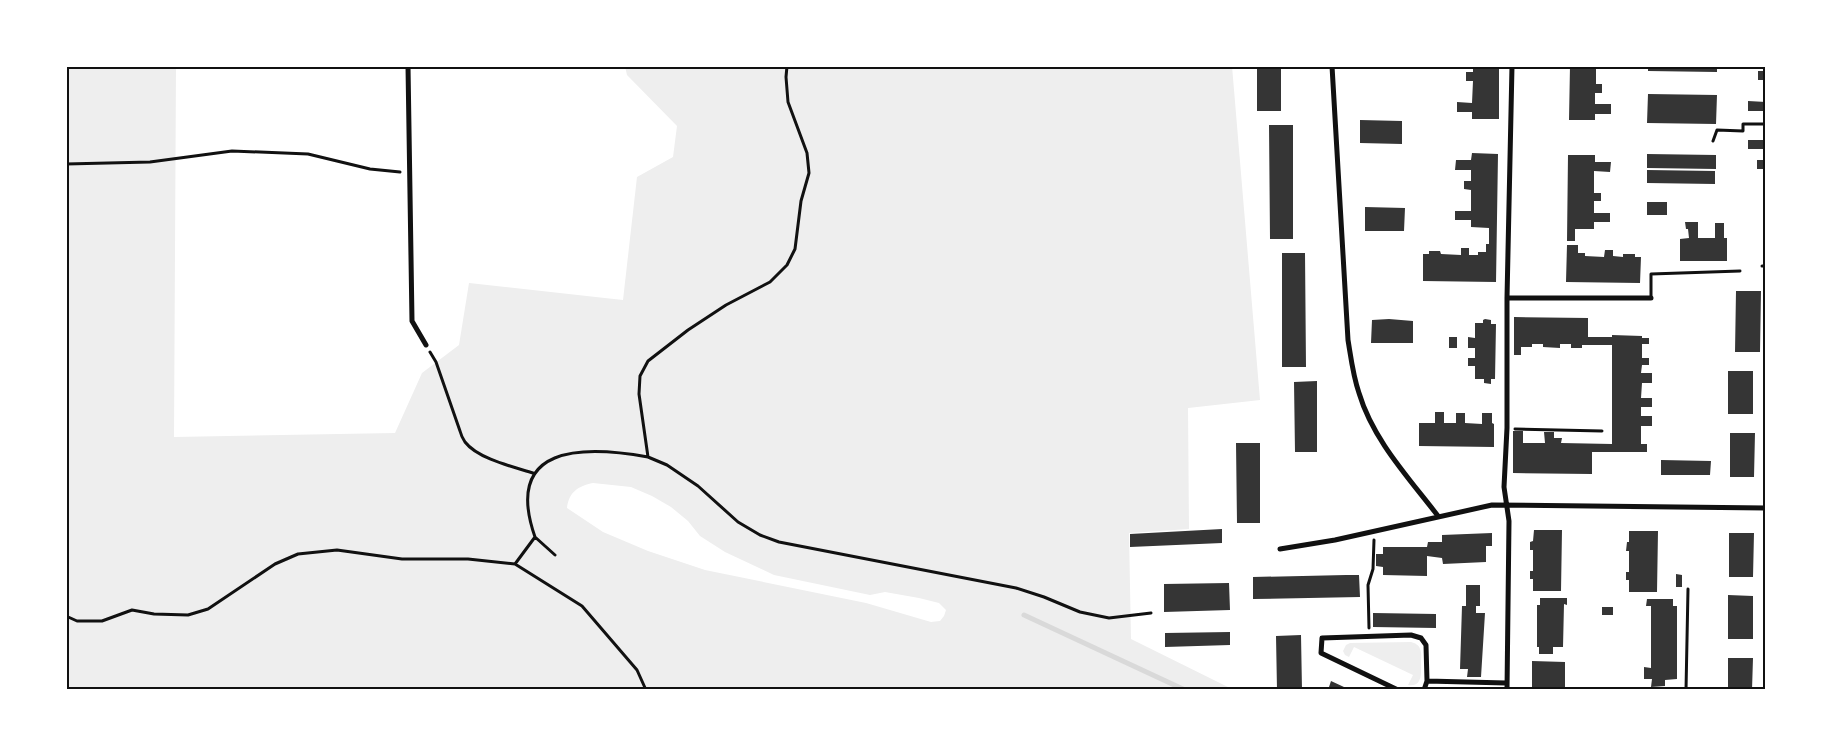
<svg xmlns="http://www.w3.org/2000/svg" width="1832" height="756" font-family="Montserrat,sans-serif">
<rect width="100%" height="100%" fill="#fff"/>
<path fill="#eee" fill-rule="evenodd" d="M 66,66 L 176,66 L 174,437 L 395,433 L 422,373 L 459,345 L 469,283 L 623,300 L 637,177 L 673,157 L 677,126 L 627,75 L 625,66 L 1232,66 L 1260,400 L 1188,408 L 1189,529 L 1129,533 L 1131,639 L 1234,690 L 66,690 ZM 593,483 L 631,487 L 652,496 L 671,507 L 688,521 L 700,536 L 725,552 L 774,575 L 870,595 L 885,592 L 919,598 L 939,603 L 946,610 L 944,616 L 940,621 L 931,622 L 866,603 L 705,570 L 648,551 L 603,532 L 567,508 C 569,492 578,486 593,483 Z
M 1411,642 C 1415,643 1419,645 1420,649 C 1422,653 1421,658 1421,662 C 1421,673 1423,687 1408,685 L 1413,675 L 1354,647 L 1349,657 L 1345,655 L 1343,651 L 1346,645 L 1350,643 Z"/>
<g fill="none" stroke-linecap="round" stroke-linejoin="round">
<path stroke="#d9d9d9" stroke-width="5" d="M 1024,615 L 1185,690"/>
</g>
<path fill="#353535" d="M 1257,66 L 1281,66 L 1281,111 L 1257,111 Z
M 1473,66 L 1499,66 L 1499,119 L 1472,119 L 1472,112 L 1457,112 L 1457,102 L 1472,103 L 1473,81 L 1466,81 L 1466,72 L 1473,72 Z
M 1570,66 L 1596,66 L 1596,84 L 1602,84 L 1602,93 L 1595,93 L 1595,104 L 1611,104 L 1611,114 L 1595,114 L 1595,120 L 1569,120 Z
M 1648,66 L 1717,66 L 1717,72 L 1648,71 Z
M 1758,71 L 1766,71 L 1766,80 L 1758,80 Z
M 1648,94 L 1717,95 L 1716,124 L 1647,123 Z
M 1748,101 L 1766,102 L 1766,111 L 1748,111 Z
M 1360,120 L 1402,121 L 1402,144 L 1360,143 Z
M 1269,125 L 1293,125 L 1293,239 L 1270,239 Z
M 1764,133 L 1766,133 L 1766,207 L 1763,207 L 1763,169 L 1757,169 L 1757,160 L 1764,160 L 1764,149 L 1748,149 L 1748,140 L 1764,140 Z
M 1472,153 L 1498,154 L 1496,282 L 1423,281 L 1423,254 L 1429,254 L 1429,251 L 1440,251 L 1441,254 L 1461,255 L 1461,248 L 1469,248 L 1469,255 L 1478,255 L 1478,252 L 1486,252 L 1486,244 L 1489,244 L 1489,228 L 1471,227 L 1471,220 L 1455,220 L 1455,211 L 1471,211 L 1471,190 L 1464,189 L 1464,181 L 1471,181 L 1471,170 L 1455,170 L 1456,160 L 1471,160 Z
M 1647,154 L 1716,155 L 1716,169 L 1647,168 Z
M 1568,155 L 1595,155 L 1595,162 L 1611,162 L 1610,172 L 1594,171 L 1594,193 L 1601,193 L 1601,201 L 1594,201 L 1594,213 L 1610,213 L 1610,222 L 1594,222 L 1594,229 L 1575,229 L 1575,241 L 1567,241 Z
M 1647,170 L 1715,171 L 1715,184 L 1647,183 Z
M 1647,202 L 1667,202 L 1667,215 L 1647,215 Z
M 1365,207 L 1405,208 L 1404,231 L 1365,231 Z
M 1685,222 L 1698,222 L 1698,238 L 1715,238 L 1715,223 L 1724,223 L 1724,238 L 1727,238 L 1727,261 L 1680,261 L 1680,239 L 1689,238 L 1688,229 L 1686,229 Z
M 1567,245 L 1578,245 L 1578,253 L 1585,253 L 1585,256 L 1604,257 L 1605,250 L 1613,250 L 1613,256 L 1623,257 L 1623,254 L 1635,254 L 1635,257 L 1641,257 L 1640,283 L 1566,282 Z
M 1282,253 L 1305,253 L 1306,367 L 1282,367 Z
M 1736,291 L 1761,291 L 1760,352 L 1735,352 Z
M 1514,317 L 1588,318 L 1588,337 L 1612,337 L 1612,335 L 1642,336 L 1642,338 L 1649,338 L 1649,344 L 1642,344 L 1642,358 L 1649,358 L 1649,365 L 1642,365 L 1641,373 L 1652,373 L 1652,383 L 1642,383 L 1641,398 L 1652,398 L 1652,407 L 1641,407 L 1641,416 L 1652,416 L 1652,426 L 1641,426 L 1641,444 L 1647,444 L 1647,452 L 1592,452 L 1592,474 L 1513,473 L 1513,431 L 1523,431 L 1523,443 L 1545,443 L 1544,432 L 1554,432 L 1554,438 L 1562,438 L 1561,443 L 1612,444 L 1612,345 L 1582,345 L 1582,348 L 1571,348 L 1571,344 L 1560,344 L 1560,348 L 1543,347 L 1543,344 L 1532,344 L 1532,347 L 1521,347 L 1521,355 L 1514,355 Z
M 1389,319 L 1413,321 L 1413,343 L 1371,343 L 1372,320 Z
M 1485,319 L 1491,320 L 1491,324 L 1496,324 L 1495,379 L 1491,379 L 1491,384 L 1484,383 L 1484,379 L 1475,379 L 1475,366 L 1468,366 L 1468,358 L 1475,358 L 1475,348 L 1468,348 L 1468,337 L 1475,338 L 1475,323 L 1483,323 L 1483,320 Z
M 1449,337 L 1457,337 L 1457,348 L 1449,348 Z
M 1728,371 L 1753,371 L 1753,414 L 1728,414 Z
M 1317,381 L 1317,452 L 1295,452 L 1294,382 Z
M 1435,412 L 1444,412 L 1444,423 L 1456,423 L 1456,413 L 1465,413 L 1465,423 L 1482,424 L 1482,413 L 1492,413 L 1492,423 L 1494,424 L 1494,447 L 1419,446 L 1419,423 L 1435,423 Z
M 1730,433 L 1755,433 L 1754,477 L 1730,477 Z
M 1236,443 L 1260,443 L 1260,523 L 1237,523 Z
M 1661,460 L 1711,461 L 1710,475 L 1661,475 Z
M 1222,529 L 1222,543 L 1130,547 L 1130,534 Z
M 1534,530 L 1562,530 L 1561,591 L 1533,591 L 1533,579 L 1530,579 L 1530,571 L 1533,571 L 1533,550 L 1530,550 L 1530,542 L 1533,541 Z
M 1629,531 L 1658,531 L 1657,592 L 1629,592 L 1629,580 L 1626,580 L 1626,572 L 1629,572 L 1629,551 L 1626,551 L 1627,542 L 1629,542 Z
M 1492,533 L 1492,546 L 1486,546 L 1486,562 L 1443,564 L 1442,558 L 1427,556 L 1427,576 L 1383,575 L 1383,567 L 1376,566 L 1376,554 L 1383,554 L 1383,547 L 1427,547 L 1428,542 L 1442,542 L 1442,535 Z
M 1729,533 L 1754,533 L 1753,577 L 1729,577 Z
M 1676,574 L 1682,575 L 1682,587 L 1676,587 Z
M 1346,575 L 1359,575 L 1360,597 L 1253,599 L 1253,577 Z
M 1229,583 L 1230,610 L 1164,612 L 1164,584 Z
M 1466,585 L 1480,585 L 1480,606 L 1476,606 L 1476,613 L 1485,613 L 1481,677 L 1467,677 L 1468,669 L 1460,669 L 1462,606 L 1466,606 Z
M 1728,595 L 1753,596 L 1753,639 L 1728,639 Z
M 1540,598 L 1567,598 L 1567,605 L 1564,604 L 1563,647 L 1553,647 L 1553,654 L 1539,654 L 1539,647 L 1537,647 L 1537,605 L 1540,605 Z
M 1647,599 L 1673,599 L 1673,606 L 1677,606 L 1677,679 L 1665,680 L 1665,686 L 1651,687 L 1652,679 L 1644,679 L 1644,667 L 1651,668 L 1651,606 L 1646,606 Z
M 1602,607 L 1613,607 L 1613,615 L 1602,615 Z
M 1373,613 L 1436,614 L 1436,628 L 1373,627 Z
M 1230,632 L 1230,645 L 1165,647 L 1165,633 Z
M 1301,635 L 1302,690 L 1277,690 L 1276,636 Z
M 1728,658 L 1753,658 L 1752,690 L 1728,690 Z
M 1532,661 L 1565,662 L 1565,690 L 1532,690 Z
M 1331,681 L 1344,687 L 1349,690 L 1328,690 Z"/>
<g fill="none" stroke-linecap="round" stroke-linejoin="round">
<path stroke="#111" stroke-width="3" d="M 1713,141 L 1717,130 L 1743,131 L 1743,124 L 1766,124
M 66,164 L 150,162 L 232,151 L 308,154 L 370,169 L 400,172
M 430,352 L 436,362 L 460,431 C 461,435 463,439 465,442 C 478,459 514,467 533,473
M 1515,429 L 1602,431
M 648,457 L 667,465 L 698,486 L 738,522 L 760,535 L 779,542 L 1016,588 L 1044,597 L 1080,612 L 1109,618 L 1151,613
M 535,537 L 555,555
M 515,564 L 535,537 C 503,445 582,445 648,457 L 639,394 L 640,376 L 648,361 L 688,330 L 726,305 L 770,282 L 787,265 L 795,249 L 801,201 L 809,173 L 807,153 L 788,102 L 786,77 L 787,66
M 66,616 L 77,621 L 102,621 L 132,610 L 154,614 L 188,615 L 208,609 L 275,564 L 298,554 L 337,550 L 402,559 L 468,559 L 515,564 L 582,606 L 637,670 L 646,690
M 1369,628 L 1368,585 L 1373,569 L 1374,540"/>
<path stroke="#111" stroke-width="3" d="M 1762,266 L 1766,266
M 1651,298 L 1651,274 L 1740,271
M 1686,690 L 1688,589"/>
<path stroke="#111" stroke-width="5" d="M 408,66 L 412,321 L 426,345
M 1332,66 L 1348,340 C 1351,358 1353,376 1359,393 C 1373,440 1409,478 1438,516
M 1507,298 L 1651,298
M 1280,549 L 1335,540 L 1492,505 L 1766,508
M 1427,681 L 1506,683
M 1398,690 L 1321,653 L 1322,638 L 1411,635 L 1421,638 L 1426,645 L 1427,681 L 1424,690
M 1507,690 L 1509,521 L 1504,487 L 1507,428 L 1507,298 L 1512,66"/>
</g>
<rect width="1832" height="756" fill="none" stroke="#ffffff" stroke-width="135"/>
<rect x="68" y="68" width="1696" height="620" fill="none" stroke="#111" stroke-width="2"/>
</svg>
